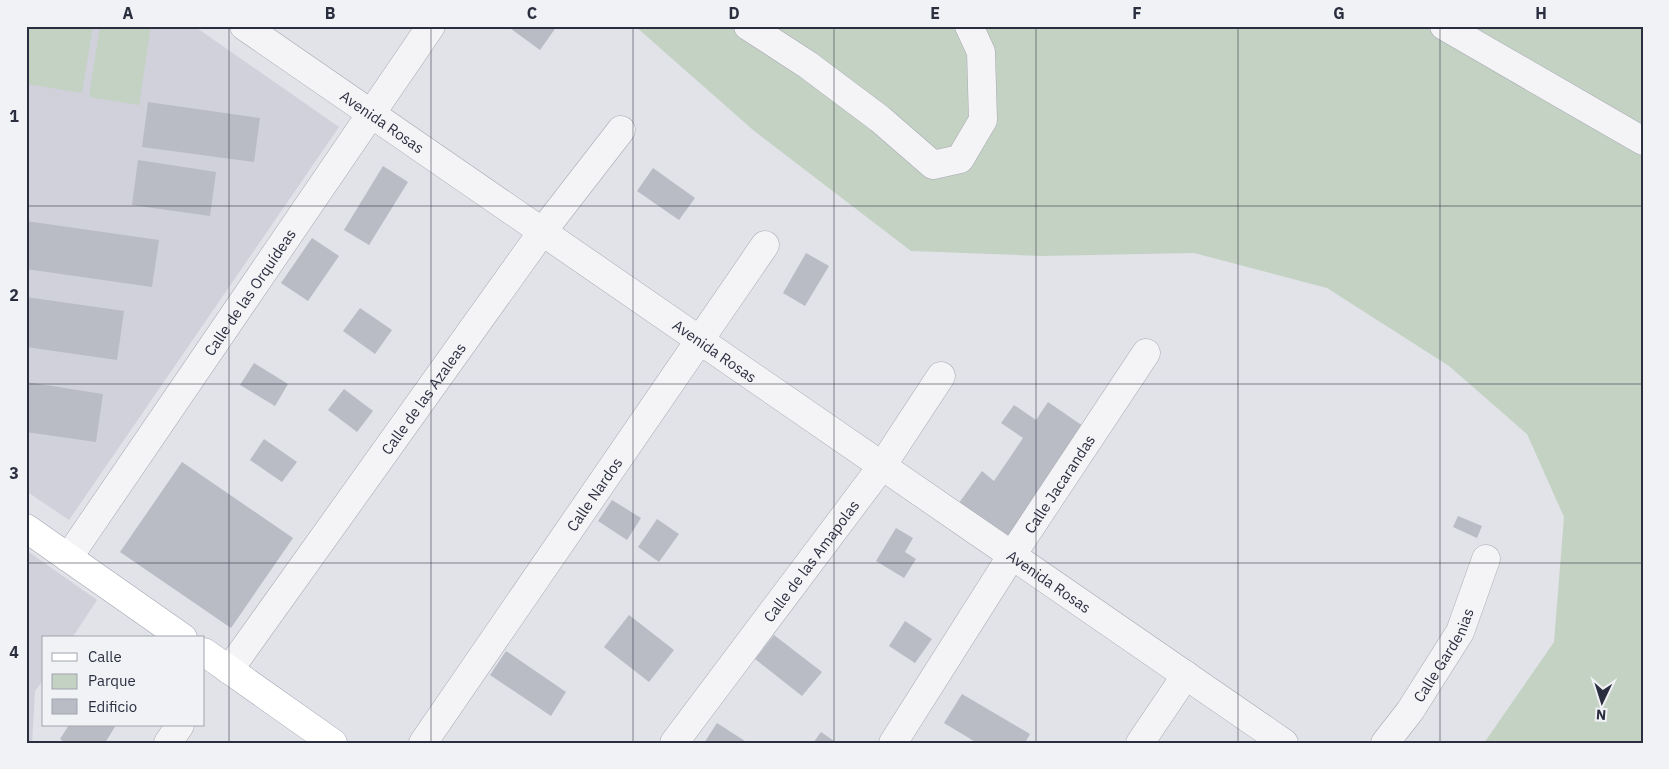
<svg xmlns="http://www.w3.org/2000/svg" width="1669" height="769" font-family="'IBM Plex Sans',sans-serif">
<rect width="100%" height="100%" fill="#e1e3e9"/>
<path fill="#d0d1da" d="M 26,26 L 194,26 L 339,127 L 69,520 L 26,491 Z
M 26,550 L 97,600 L 72,638 L 44,638 L 44,679 L 35,691 L 32,743 L 26,743 Z"/>
<path fill="#c4d2c3" d="M 26,26 L 93,26 L 82,93 L 26,84 Z
M 100,26 L 151,26 L 139,105 L 89,97 Z
M 635,26 L 1643,26 L 1643,743 L 1484,743 L 1554,642 L 1564,517 L 1527,434 L 1449,366 L 1327,288 L 1194,253 L 1041,256 L 911,251 L 753,130 Z"/>
<path fill="#b9bbc5" d="M 507,26 L 557,26 L 540,50 Z
M 148,102 L 260,118 L 254,162 L 142,147 Z
M 138,160 L 216,172 L 210,216 L 132,205 Z
M 383,166 L 408,182 L 369,245 L 344,230 Z
M 653,168 L 695,198 L 679,220 L 637,191 Z
M 26,221 L 159,240 L 152,287 L 26,269 Z
M 312,238 L 339,256 L 308,301 L 281,283 Z
M 806,253 L 829,266 L 805,306 L 783,293 Z
M 26,297 L 124,311 L 117,360 L 26,347 Z
M 360,308 L 392,330 L 375,354 L 343,331 Z
M 254,363 L 288,384 L 275,406 L 240,385 Z
M 26,382 L 103,394 L 96,442 L 26,432 Z
M 344,389 L 373,411 L 357,432 L 328,410 Z
M 1048,402 L 1093,433 L 1011,545 L 956,507 L 982,471 L 994,481 L 1023,438 L 1001,423 L 1014,405 L 1036,420 Z
M 264,439 L 297,462 L 282,482 L 250,460 Z
M 182,462 L 293,538 L 231,628 L 120,552 Z
M 612,500 L 641,518 L 627,540 L 598,521 Z
M 1458,516 L 1482,526 L 1477,538 L 1453,527 Z
M 657,519 L 679,534 L 659,562 L 638,547 Z
M 896,528 L 913,538 L 905,552 L 916,559 L 904,578 L 876,561 Z
M 629,615 L 674,650 L 649,682 L 604,647 Z
M 905,621 L 932,639 L 915,663 L 889,646 Z
M 774,635 L 822,672 L 802,696 L 755,659 Z
M 506,651 L 566,692 L 551,716 L 490,675 Z
M 962,694 L 1030,734 L 1025,743 L 977,743 L 944,723 Z
M 717,723 L 748,743 L 704,743 Z
M 69,725 L 116,725 L 105,743 L 66,743 L 60,739 Z
M 821,732 L 837,743 L 813,743 Z"/>
<g fill="none" stroke-linecap="round" stroke-linejoin="round">
<g stroke="#a7a9b3" stroke-width="29">
<g id="minor">
<path id="s1" d="M 244,26 L 1284,743"/>
<path d="M 748,26 L 808,65 L 880,119 L 933,165 L 960,159 L 983,120 L 981,52 L 969,26"/>
<path d="M 1444,26 L 1643,141"/>
<path id="s2" d="M 68,558 L 431,26"/>
<path id="s3" d="M 229,670 L 542,232 L 621,130"/>
<path d="M 168,743 L 180,725"/>
<path id="s4" d="M 423,743 L 765,245"/>
<path id="s5" d="M 674,743 L 882,466 L 941,376"/>
<path id="s6" d="M 893,743 L 1012,555 L 1146,353"/>
<path d="M 1140,743 L 1186,675"/>
<path id="s7" d="M 1385,743 L 1410,711 L 1460,632 L 1486,559"/>
</g>
</g>
<g stroke="#a2a5b3" stroke-width="29">
<path id="major" d="M 26,528 L 183,638
M 204,652 L 333,743"/>
</g>
<use href="#minor" stroke="#f4f4f7" stroke-width="28"/>
<use href="#major" stroke="#fff" stroke-width="28"/>
</g>
<path fill="none" stroke="#2b2e3f" stroke-width="1" stroke-opacity="0.55" d="M 229,26 L 229,743M 431,26 L 431,743M 633,26 L 633,743M 834,26 L 834,743M 1036,26 L 1036,743M 1238,26 L 1238,743M 1440,26 L 1440,743M 26,206 L 1643,206M 26,384 L 1643,384M 26,563 L 1643,563"/>
<g text-anchor="middle" dominant-baseline="central" stroke-width="4" stroke-linejoin="round" paint-order="stroke">
<g font-size="15" fill="#2b2e3f" stroke="#f1f2f6">
<text stroke="none"><textPath href="#s1" startOffset="168">Avenida Rosas</textPath></text>
<text stroke="none"><textPath href="#s2" startOffset="322">Calle de las Orquídeas</textPath></text>
<text stroke="none"><textPath href="#s1" startOffset="572">Avenida Rosas</textPath></text>
<text stroke="none"><textPath href="#s3" startOffset="334">Calle de las Azaleas</textPath></text>
<text stroke="none"><textPath href="#s6" startOffset="308">Calle Jacarandas</textPath></text>
<text stroke="none"><textPath href="#s4" startOffset="302">Calle Nardos</textPath></text>
<text stroke="none"><textPath href="#s5" startOffset="228">Calle de las Amapolas</textPath></text>
<text stroke="none"><textPath href="#s1" startOffset="978">Avenida Rosas</textPath></text>
<text stroke="none"><textPath href="#s7" startOffset="106">Calle Gardenias</textPath></text>
</g>
</g>
<rect width="1669" height="769" fill="none" stroke="#f1f2f6" stroke-width="55"/>
<rect x="42" y="636" width="162" height="90" fill="#f1f2f6" stroke="#a2a4ad"/>
<rect x="52" y="653" width="25" height="8" fill="#ffffff" stroke="#a2a4ad"/>
<text x="88" y="662" font-size="15" fill="#2b2e3f">Calle</text>
<rect x="52" y="674" width="25" height="15" fill="#c4d2c3" stroke="#a2a4ad"/>
<text x="88" y="686" font-size="15" fill="#2b2e3f">Parque</text>
<rect x="52" y="699" width="25" height="15" fill="#b9bbc5" stroke="#a2a4ad"/>
<text x="88" y="712" font-size="15" fill="#2b2e3f">Edificio</text>
<g transform="translate(1602 702) rotate(184)" stroke="#f1f2f6" stroke-width="4" paint-order="stroke">
<path d="M0-4L9 19L0 12L-9 19Z" fill="#2b2e3f"/>
<text y="-8" font-size="14" font-weight="bold" text-anchor="middle" fill="#2b2e3f">N</text>
</g>
<rect x="28" y="28" width="1614" height="714" fill="none" stroke="#2b2e3f" stroke-width="2"/>
<g font-size="16" text-anchor="middle" font-weight="bold" fill="#2b2e3f">
<text x="128" y="19">A</text>
<text x="330" y="19">B</text>
<text x="532" y="19">C</text>
<text x="734" y="19">D</text>
<text x="935" y="19">E</text>
<text x="1137" y="19">F</text>
<text x="1339" y="19">G</text>
<text x="1541" y="19">H</text>
<text x="14" y="122">1</text>
<text x="14" y="301">2</text>
<text x="14" y="479">3</text>
<text x="14" y="658">4</text>
</g>
</svg>
